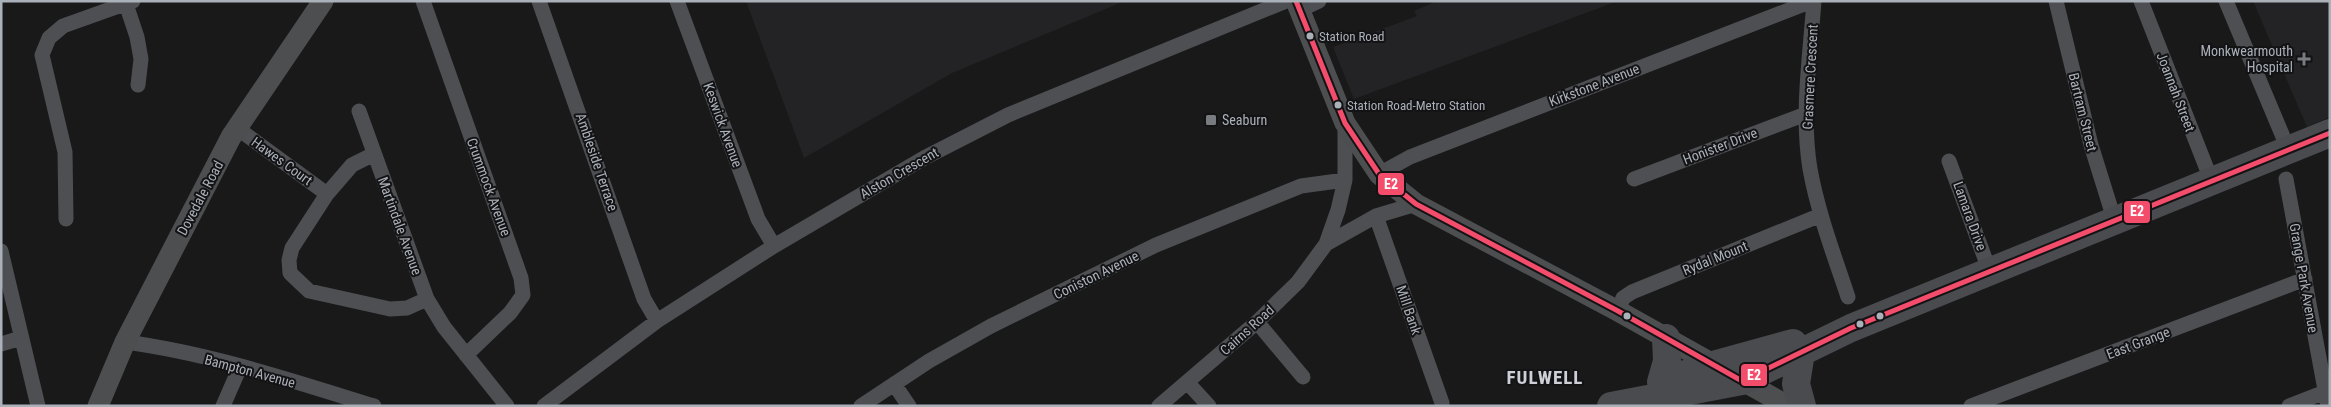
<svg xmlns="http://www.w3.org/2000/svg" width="2331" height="407" font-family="'Roboto Condensed',sans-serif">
<rect width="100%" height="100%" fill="#191919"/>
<path fill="#232325" d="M 746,1 L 1125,1 L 952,73 L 804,158 Z
M 1437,1 L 1618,1 L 1354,99 L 1333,47 L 1417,16 L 1414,11 Z
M 2253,1 L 2330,1 L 2330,117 L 2307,127 Z"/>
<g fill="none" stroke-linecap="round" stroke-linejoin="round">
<path stroke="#4d4f52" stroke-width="15" d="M 423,1 L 521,278 L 523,295 L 510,313 L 466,355
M 539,1 L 644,299 L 657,321
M 677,1 L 758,219 L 774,246
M 1814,1 C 1810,57 1801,114 1810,169 C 1818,213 1834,255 1848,297
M 2056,1 L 2091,145 L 2115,222
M 2141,1 L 2212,182
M 2226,1 L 2289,151
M 126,4 L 137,37 L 141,59 L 138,85
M 1300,10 L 1319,1
M 359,111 L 427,299 L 444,327 L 507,406
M 1345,123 L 1345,180 L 1338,210 L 1326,244 L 1376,216 L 1416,204
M 237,128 L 327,194
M 374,154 L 352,165 L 327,194 L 292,248 L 289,260 L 290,273 L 309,291 L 390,309 L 407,308 L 427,299
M 1949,161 L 1990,272
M 1379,174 L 1410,157 L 1812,1
M 1634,179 L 1806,114
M 2286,179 L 2328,406
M 1376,216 L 1442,403
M 66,219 L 65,152 L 42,55 L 49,38 L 63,26 L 133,1
M 1,251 L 38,406
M 1618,311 L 1623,298 L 1632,292 L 1821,215
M 1257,322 L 1303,377
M 125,342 C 209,353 293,381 374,406
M 1,344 L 21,338
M 1187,382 L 1209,406
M 894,384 L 909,406
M 223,406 L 240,367
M 544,406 L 657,321 L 774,246 L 924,158 L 1008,115 L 1286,1
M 861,406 L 929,361 L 991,326 L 1156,245 L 1301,186 L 1345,180
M 1159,406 L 1257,322 L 1298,282 L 1326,244
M 1971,406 L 2305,279
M 2289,406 L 2325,392"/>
<path stroke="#4c4e50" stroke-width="21" d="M 1296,1 L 1345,123 L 1379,174 L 1416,204 L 1618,311 L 1788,406
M 98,406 L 125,342 L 231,137 L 323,1"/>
<path stroke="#4a4b4e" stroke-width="28" d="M 1801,352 L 1796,384 L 1802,406
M 1664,381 L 1713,365 L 1793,343
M 1661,382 L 1667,361 L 1666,338
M 1611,406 L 1742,381 L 1851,328 L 2330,133"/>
<g stroke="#131315" stroke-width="9">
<path id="bus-1" d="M 1296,1 L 1345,123 L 1379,174 L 1416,204 L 1618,311 L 1742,381 L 1851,328 L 2330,133"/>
</g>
<use href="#bus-1" stroke="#f44d6c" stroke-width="5"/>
</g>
<g fill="#abb1b9" stroke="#131315" stroke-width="2">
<circle cx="1310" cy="36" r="4.5"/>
<circle cx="1338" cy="105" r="4.5"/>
<circle cx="1627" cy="316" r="4.5"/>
<circle cx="1880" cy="316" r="4.5"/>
<circle cx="1860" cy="324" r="4.5"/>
</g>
<g fill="#787c81" stroke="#131315" stroke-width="2">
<path d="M2301.5 51.5h5v5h5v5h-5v5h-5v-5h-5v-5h5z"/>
<rect x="1205" y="114" width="12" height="12" rx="2.5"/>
</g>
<g text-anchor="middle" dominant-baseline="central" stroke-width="4" stroke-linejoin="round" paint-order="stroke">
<g font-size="13" fill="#abb1b9" stroke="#131315" text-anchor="start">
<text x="1319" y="36">Station Road</text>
<text x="1347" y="105">Station Road-Metro Station</text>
</g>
<g font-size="14" fill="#abb1b9" stroke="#131315" text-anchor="end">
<text x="2293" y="51">Monkwearmouth<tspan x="2293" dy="16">Hospital</tspan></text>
<text x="1222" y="120" text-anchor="start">Seaburn</text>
</g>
<g font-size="14" fill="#abb1b9" stroke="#131315">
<text transform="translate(1810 77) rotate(-87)">Grasmere Crescent</text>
<text transform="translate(1594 85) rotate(-21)">Kirkstone Avenue</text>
<text transform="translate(2176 92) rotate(69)">Joannah Street</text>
<text transform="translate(2083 112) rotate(76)">Bartram Street</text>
<text transform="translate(723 125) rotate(70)">Keswick Avenue</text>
<text transform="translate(1720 146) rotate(-21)">Honister Drive</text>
<text transform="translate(282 161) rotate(36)">Hawes Court</text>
<text transform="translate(597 162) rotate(71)">Ambleside Terrace</text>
<text transform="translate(899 173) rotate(-30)">Alston Crescent</text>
<text transform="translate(489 187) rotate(70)">Crummock Avenue</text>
<text transform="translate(200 198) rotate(-62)">Dovedale Road</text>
<text transform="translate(1970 216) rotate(70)">Lamara Drive</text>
<text transform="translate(400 226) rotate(70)">Martindale Avenue</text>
<text transform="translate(1715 258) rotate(-22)">Rydal Mount</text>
<text transform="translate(1096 275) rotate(-26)">Coniston Avenue</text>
<text transform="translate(2304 278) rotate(80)">Grange Park Avenue</text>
<text transform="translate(1409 310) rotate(71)">Mill Bank</text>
<text transform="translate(1247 330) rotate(-42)">Cairns Road</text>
<text transform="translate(2138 343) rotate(-21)">East Grange</text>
<text transform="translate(250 371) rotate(15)">Bampton Avenue</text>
</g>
<g font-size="19" font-weight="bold" letter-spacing="1" fill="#cccfd5" stroke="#131315">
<text x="1545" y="377">FULWELL</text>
</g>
</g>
<g stroke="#131315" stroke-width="2">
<rect x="1377" y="172" width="28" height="24" rx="5" fill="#f44d6c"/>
<rect x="2123" y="200" width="28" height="24" rx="5" fill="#f44d6c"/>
<rect x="1740" y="363" width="28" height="24" rx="5" fill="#f44d6c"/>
</g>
<g font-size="14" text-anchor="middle" font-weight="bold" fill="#fff">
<text x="1391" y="189">E2</text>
<text x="2137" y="216">E2</text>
<text x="1754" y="380">E2</text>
</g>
<rect width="2331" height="407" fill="none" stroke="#abb1b9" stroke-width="5"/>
</svg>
